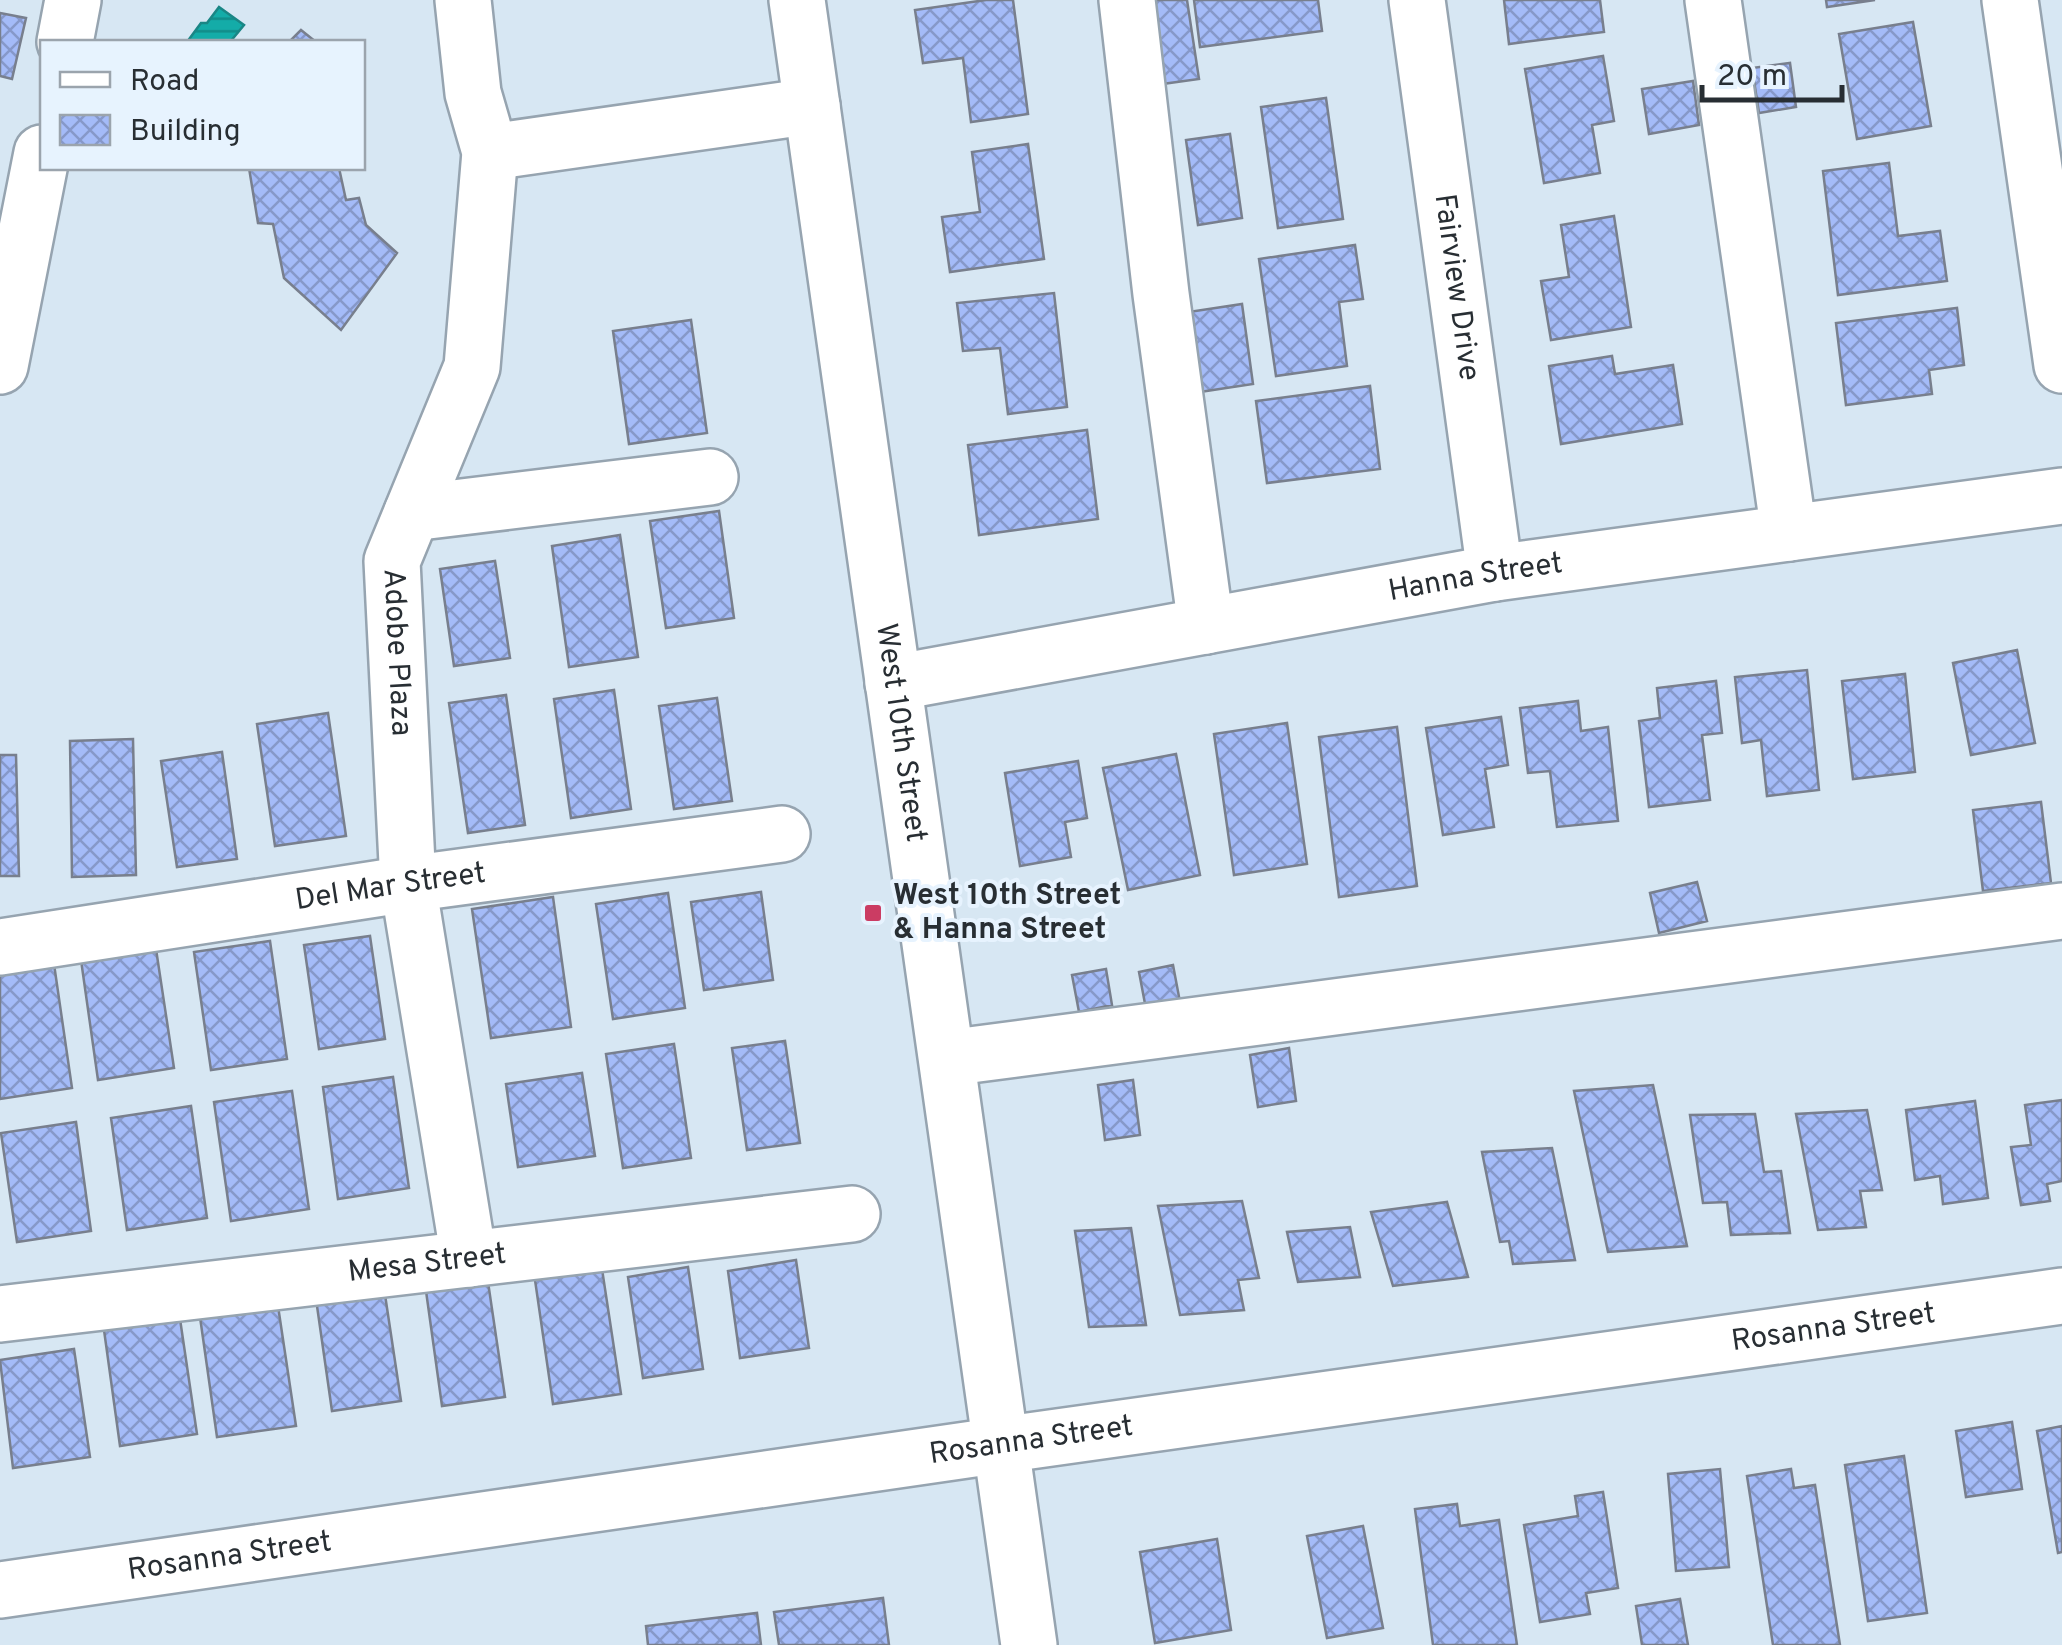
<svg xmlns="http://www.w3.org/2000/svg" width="2062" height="1645" font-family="Overpass,sans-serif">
<defs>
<pattern id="water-rules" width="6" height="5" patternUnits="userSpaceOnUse" patternTransform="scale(2.5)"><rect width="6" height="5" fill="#14aca8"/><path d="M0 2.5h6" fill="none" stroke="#128c89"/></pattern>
<pattern id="building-cross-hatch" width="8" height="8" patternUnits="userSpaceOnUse" patternTransform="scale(2.5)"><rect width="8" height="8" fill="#a4bbf8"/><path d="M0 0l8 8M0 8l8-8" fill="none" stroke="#8698c9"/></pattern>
</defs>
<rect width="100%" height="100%" fill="#d7e7f3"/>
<path fill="url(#water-rules)" stroke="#1a8685" stroke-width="2.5" d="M 219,7 L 244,25 L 230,42 L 187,42 L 201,23 L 207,23 Z"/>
<path fill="url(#building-cross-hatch)" stroke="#787f8d" stroke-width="2.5" d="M 986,0 L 1013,0 L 1028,114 L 971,122 L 963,58 L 923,63 L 915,10 Z
M 1143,0 L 1187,0 L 1199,79 L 1155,85 Z
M 1194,0 L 1318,0 L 1322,31 L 1200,47 Z
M 1504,0 L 1600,0 L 1604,32 L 1509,44 Z
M 1826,0 L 1875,0 L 1827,7 Z
M 0,13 L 26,18 L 12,79 L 0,76 Z
M 1913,22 L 1931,126 L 1857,139 L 1839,34 Z
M 301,30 L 316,42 L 289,42 Z
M 1603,56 L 1614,121 L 1592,125 L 1600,173 L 1544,183 L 1525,69 Z
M 1790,63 L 1796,107 L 1759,113 L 1752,68 Z
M 1693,81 L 1699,125 L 1649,134 L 1642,89 Z
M 1326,98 L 1343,219 L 1278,228 L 1261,107 Z
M 1230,134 L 1242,218 L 1198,225 L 1186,140 Z
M 1028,144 L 1044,259 L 950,272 L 942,217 L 980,212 L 972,152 Z
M 1889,163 L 1898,236 L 1940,231 L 1947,281 L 1838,295 L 1823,171 Z
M 249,168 L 339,168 L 346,200 L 359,198 L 366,225 L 397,253 L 341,330 L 284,278 L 273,224 L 258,223 Z
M 1614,216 L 1631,327 L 1551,340 L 1541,281 L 1569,277 L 1561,225 Z
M 1355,245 L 1363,299 L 1339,302 L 1347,366 L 1276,376 L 1259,259 Z
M 1054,293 L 1067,407 L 1008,414 L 1000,348 L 963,351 L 957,303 Z
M 1242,304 L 1253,384 L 1193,393 L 1182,313 Z
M 1957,308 L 1964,365 L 1929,370 L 1932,394 L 1846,405 L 1836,323 Z
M 691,320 L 707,433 L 629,444 L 613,331 Z
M 1612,356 L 1615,374 L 1673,365 L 1682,424 L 1561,444 L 1549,366 Z
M 1370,386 L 1380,469 L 1267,483 L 1256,401 Z
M 1087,430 L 1098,519 L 979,535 L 968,445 Z
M 719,511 L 734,618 L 666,628 L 650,521 Z
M 620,535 L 638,657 L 569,667 L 552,546 Z
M 495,561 L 510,658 L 454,666 L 440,569 Z
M 2017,650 L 2035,743 L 1971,755 L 1953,663 Z
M 1807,670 L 1819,790 L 1767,796 L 1761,740 L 1742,743 L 1735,677 Z
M 1905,674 L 1915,772 L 1853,779 L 1842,681 Z
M 1716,681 L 1722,733 L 1702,735 L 1710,800 L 1649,807 L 1639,721 L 1660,718 L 1657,688 Z
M 614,690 L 631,809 L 571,818 L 554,699 Z
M 506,695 L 525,825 L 468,833 L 449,703 Z
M 717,698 L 732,801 L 674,809 L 659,706 Z
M 1578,701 L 1581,731 L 1608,727 L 1618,821 L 1557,827 L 1550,771 L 1528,773 L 1520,708 Z
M 328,713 L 346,836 L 275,846 L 257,724 Z
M 1501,717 L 1508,765 L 1485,769 L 1494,827 L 1443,835 L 1426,728 Z
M 1287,723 L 1307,864 L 1234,875 L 1214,734 Z
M 1397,727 L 1417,886 L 1339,897 L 1319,737 Z
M 133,739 L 136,875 L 72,877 L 70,741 Z
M 222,752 L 237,859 L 177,867 L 161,761 Z
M 1176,754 L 1200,875 L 1128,890 L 1103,768 Z
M 0,755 L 16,755 L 19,876 L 0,876 Z
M 1078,761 L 1087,818 L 1065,822 L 1071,857 L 1020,866 L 1005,773 Z
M 2041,802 L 2051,883 L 1983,891 L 1973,810 Z
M 1697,882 L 1707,921 L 1659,933 L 1650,893 Z
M 761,892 L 773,980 L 704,990 L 691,902 Z
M 668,893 L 685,1008 L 613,1019 L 596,904 Z
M 553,897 L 571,1027 L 491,1038 L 472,909 Z
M 370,936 L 385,1039 L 319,1049 L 304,945 Z
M 270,941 L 287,1059 L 211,1070 L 194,952 Z
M 156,949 L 174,1068 L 98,1080 L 81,960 Z
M 54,964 L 72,1088 L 0,1099 L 0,972 Z
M 1173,965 L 1180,1002 L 1146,1009 L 1139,972 Z
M 1106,969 L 1112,1005 L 1079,1012 L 1072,975 Z
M 785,1041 L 800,1143 L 747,1150 L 732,1048 Z
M 674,1044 L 691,1158 L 623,1168 L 606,1054 Z
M 1289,1048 L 1296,1101 L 1258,1107 L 1250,1055 Z
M 582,1073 L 595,1156 L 518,1167 L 506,1084 Z
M 393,1077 L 409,1188 L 338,1199 L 323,1087 Z
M 1133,1080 L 1140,1135 L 1105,1140 L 1098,1085 Z
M 1653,1085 L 1687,1246 L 1608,1252 L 1574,1091 Z
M 292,1091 L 309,1209 L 231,1221 L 214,1102 Z
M 2062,1100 L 2062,1181 L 2047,1184 L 2050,1201 L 2021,1205 L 2011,1147 L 2031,1145 L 2025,1105 Z
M 1975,1101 L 1988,1198 L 1943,1204 L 1940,1176 L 1915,1180 L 1906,1110 Z
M 191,1106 L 207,1218 L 127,1230 L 111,1118 Z
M 1867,1110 L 1882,1190 L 1860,1191 L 1866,1227 L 1818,1230 L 1796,1114 Z
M 1755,1114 L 1764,1172 L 1781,1171 L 1790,1233 L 1731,1235 L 1727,1202 L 1703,1203 L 1690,1115 Z
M 76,1122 L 91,1231 L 17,1242 L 1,1133 Z
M 1552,1148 L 1575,1260 L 1513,1264 L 1509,1241 L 1500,1242 L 1482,1152 Z
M 1242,1201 L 1259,1278 L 1238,1280 L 1244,1310 L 1180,1315 L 1158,1206 Z
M 1447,1202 L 1468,1277 L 1393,1286 L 1371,1212 Z
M 1350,1227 L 1360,1277 L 1298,1282 L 1287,1232 Z
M 1131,1228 L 1146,1325 L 1089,1327 L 1075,1231 Z
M 796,1260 L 809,1348 L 740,1358 L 728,1271 Z
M 688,1267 L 703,1369 L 643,1378 L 628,1277 Z
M 602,1269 L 621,1394 L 553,1404 L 535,1280 Z
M 488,1282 L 505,1397 L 442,1406 L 426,1291 Z
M 384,1288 L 401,1401 L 332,1411 L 316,1299 Z
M 278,1306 L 296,1426 L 217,1437 L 200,1317 Z
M 180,1319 L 197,1434 L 120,1446 L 104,1330 Z
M 74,1349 L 90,1457 L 13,1468 L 0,1360 Z
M 2012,1422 L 2022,1489 L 1966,1497 L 1956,1431 Z
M 2062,1426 L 2062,1552 L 2058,1553 L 2037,1431 Z
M 1904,1456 L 1927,1613 L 1868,1621 L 1845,1465 Z
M 1720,1469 L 1729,1567 L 1676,1571 L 1668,1474 Z
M 1791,1469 L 1794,1488 L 1815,1485 L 1840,1645 L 1773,1645 L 1747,1476 Z
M 1603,1492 L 1618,1588 L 1586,1593 L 1590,1614 L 1540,1622 L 1524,1525 L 1578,1516 L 1575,1496 Z
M 1457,1504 L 1460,1526 L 1499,1520 L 1517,1645 L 1433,1645 L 1415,1509 Z
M 1363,1526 L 1383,1628 L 1327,1638 L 1307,1536 Z
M 1217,1539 L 1231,1630 L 1155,1643 L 1140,1552 Z
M 883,1598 L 889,1645 L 779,1645 L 774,1612 Z
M 1680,1599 L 1688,1645 L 1642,1645 L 1636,1606 Z
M 757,1613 L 761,1645 L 648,1645 L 646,1626 Z"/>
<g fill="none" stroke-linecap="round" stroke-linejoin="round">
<g stroke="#96a4b0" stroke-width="60">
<g id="minor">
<path id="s1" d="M 463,0 L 473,93 L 490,152 L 472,367 L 392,561 L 408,884 L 469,1259"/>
<path id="s2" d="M 797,0 L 1029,1645"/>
<path d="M 1127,0 L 1161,294 L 1206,626"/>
<path id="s3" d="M 1417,0 L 1495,573"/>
<path d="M 1713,0 L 1789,533"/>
<path d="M 2010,0 L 2062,365"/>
<path d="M 65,42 L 73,0"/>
<path d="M 490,152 L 812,106"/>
<path d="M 0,366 L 42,153"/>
<path d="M 412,513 L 710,477"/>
<path id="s4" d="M 893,683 L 1495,573 L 2062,496"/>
<path id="s5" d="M 0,947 L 408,884 L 782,834"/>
<path d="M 947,1058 L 2062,911"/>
<path id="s6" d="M 0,1314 L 852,1214"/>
<path id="s7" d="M 0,1590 L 1001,1445 L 2062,1296"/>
</g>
</g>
<use href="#minor" stroke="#fff" stroke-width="55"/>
</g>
<rect fill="#cb3c63" stroke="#e7f3fe" stroke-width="4" x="863" y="903" width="20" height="20" rx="5"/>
<g text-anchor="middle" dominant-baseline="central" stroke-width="8" stroke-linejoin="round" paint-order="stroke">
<g font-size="30" fill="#282e33" stroke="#e7f3fe">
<text stroke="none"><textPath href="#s3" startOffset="290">Fairview Drive</textPath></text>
<text stroke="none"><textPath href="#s4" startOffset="592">Hanna Street</textPath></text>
<text stroke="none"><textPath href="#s1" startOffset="672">Adobe Plaza</textPath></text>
<text stroke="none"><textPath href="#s2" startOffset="740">West 10th Street</textPath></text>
<text stroke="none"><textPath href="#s5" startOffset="395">Del Mar Street</textPath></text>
<text stroke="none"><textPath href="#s6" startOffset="430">Mesa Street</textPath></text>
<text stroke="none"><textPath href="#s7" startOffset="1852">Rosanna Street</textPath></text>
<text stroke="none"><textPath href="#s7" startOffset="1042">Rosanna Street</textPath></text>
<text stroke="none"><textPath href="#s7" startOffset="232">Rosanna Street</textPath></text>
</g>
<g font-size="30" font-weight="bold" fill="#282e33" stroke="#e7f3fe" text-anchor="start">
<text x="893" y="896">West 10th Street<tspan x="893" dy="34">&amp; Hanna Street</tspan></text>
</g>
</g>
<rect x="40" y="40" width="325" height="130" fill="#e7f3fe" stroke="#9ba4ad" stroke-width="2.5"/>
<rect x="60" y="72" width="50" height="15" fill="#ffffff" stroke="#9ba4ad" stroke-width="2.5"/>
<text x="130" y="90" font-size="30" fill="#282e33">Road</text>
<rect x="60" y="115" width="50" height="30" fill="url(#building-cross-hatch)" stroke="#9ba4ad" stroke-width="2.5"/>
<text x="130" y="140" font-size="30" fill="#282e33">Building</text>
<path d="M1702 85v15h140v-15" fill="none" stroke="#282e33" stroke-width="5"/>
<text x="1717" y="85" font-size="30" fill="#282e33" stroke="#e7f3fe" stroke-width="8" paint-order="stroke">20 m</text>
</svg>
